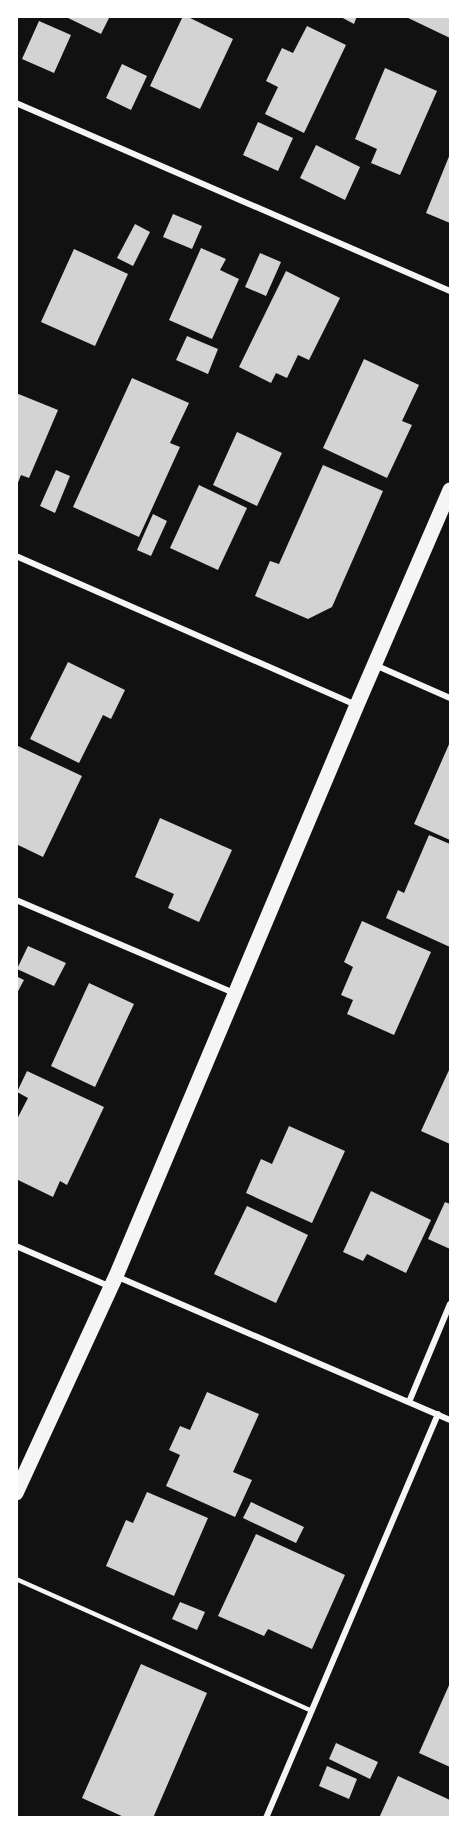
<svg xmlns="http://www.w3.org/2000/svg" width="467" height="1834" font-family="'Exo 2',sans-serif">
<rect width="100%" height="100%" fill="#111"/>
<path fill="#d3d3d3" d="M 64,16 L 110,16 L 101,34 Z
M 183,16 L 186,16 L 233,39 L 200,109 L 150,86 Z
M 339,16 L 357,16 L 354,24 Z
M 404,16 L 450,16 L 450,38 Z
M 39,21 L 71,35 L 54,73 L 22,59 Z
M 307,26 L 346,45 L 304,133 L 265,114 L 278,87 L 266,81 L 282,48 L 293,53 Z
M 122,64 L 147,76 L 131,110 L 106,98 Z
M 385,68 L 437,91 L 400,175 L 371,163 L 377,149 L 355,139 Z
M 258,122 L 293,138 L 278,171 L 243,155 Z
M 316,145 L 360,167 L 345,200 L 300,178 Z
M 450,154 L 450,223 L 426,213 Z
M 173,214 L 202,226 L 192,249 L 163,237 Z
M 135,224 L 150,232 L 133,266 L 117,258 Z
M 201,248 L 226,259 L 220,270 L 239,279 L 212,339 L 169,320 Z
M 74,249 L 128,274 L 95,346 L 41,322 Z
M 260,253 L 281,262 L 266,296 L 245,287 Z
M 286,271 L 340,298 L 309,360 L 298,355 L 287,378 L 276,373 L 271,383 L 239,367 Z
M 187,336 L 218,349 L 208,374 L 176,360 Z
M 364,359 L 419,385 L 402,421 L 412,425 L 387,478 L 323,448 Z
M 132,378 L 189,403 L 170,443 L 180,447 L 139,537 L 73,507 Z
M 16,393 L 58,410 L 29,478 L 21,475 L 17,485 Z
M 237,432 L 282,453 L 257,506 L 213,485 Z
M 323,465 L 383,491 L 332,607 L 308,619 L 255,596 L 270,561 L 279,564 Z
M 56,470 L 70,476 L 55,513 L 40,506 Z
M 199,485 L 247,508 L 218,570 L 170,548 Z
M 153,514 L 167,521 L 151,556 L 137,550 Z
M 68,662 L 125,690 L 111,719 L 103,715 L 79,763 L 30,739 Z
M 450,742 L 450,840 L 414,824 Z
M 16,745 L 82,776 L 43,857 L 16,844 Z
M 160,818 L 232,850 L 199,922 L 168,908 L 174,894 L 135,877 Z
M 429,835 L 450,844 L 450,947 L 386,918 L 398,890 L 404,893 Z
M 362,921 L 431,952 L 394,1035 L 347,1014 L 353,1000 L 341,995 L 353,967 L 344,962 Z
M 28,946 L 66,963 L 54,986 L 17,969 Z
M 16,976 L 24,980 L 16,995 Z
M 89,983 L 134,1004 L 95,1087 L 51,1066 Z
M 449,1070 L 450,1070 L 450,1144 L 421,1131 Z
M 27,1071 L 104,1107 L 67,1185 L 60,1181 L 53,1197 L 16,1179 L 16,1121 L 28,1098 L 17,1092 Z
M 289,1126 L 345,1151 L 312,1223 L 246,1193 L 261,1159 L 272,1164 Z
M 371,1191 L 431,1220 L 406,1273 L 367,1254 L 363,1261 L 343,1252 Z
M 445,1202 L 450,1204 L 450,1249 L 428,1239 Z
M 247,1206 L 308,1235 L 276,1303 L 214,1274 Z
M 207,1392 L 259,1414 L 233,1472 L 252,1480 L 235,1517 L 166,1486 L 180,1455 L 169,1450 L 180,1426 L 190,1430 Z
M 147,1492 L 208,1518 L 174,1596 L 106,1566 L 126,1520 L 133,1523 Z
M 251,1502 L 304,1527 L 296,1543 L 243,1518 Z
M 256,1534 L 345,1575 L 312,1649 L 268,1629 L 264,1636 L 218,1616 Z
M 180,1602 L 205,1612 L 197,1630 L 172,1619 Z
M 141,1664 L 207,1693 L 153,1818 L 126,1818 L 82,1798 Z
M 450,1683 L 450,1767 L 419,1753 Z
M 336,1743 L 378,1762 L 370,1779 L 329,1759 Z
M 327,1766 L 357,1779 L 349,1799 L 319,1786 Z
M 398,1776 L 450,1800 L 450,1818 L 379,1818 Z"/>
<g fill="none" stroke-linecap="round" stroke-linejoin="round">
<path stroke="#f5f5f5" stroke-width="4.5" d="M 16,1579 L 312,1711"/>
<path stroke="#f5f5f5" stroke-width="6" d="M 16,103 L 450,291
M 16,556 L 356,705
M 375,665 L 450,698
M 16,900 L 234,993
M 16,1246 L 111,1287
M 118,1277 L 450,1420
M 409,1402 L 450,1304
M 266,1818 L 438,1414"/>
<path stroke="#f5f5f5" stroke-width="15" d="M 16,1493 L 116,1276 L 357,705 L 450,490"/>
</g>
<rect width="467" height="1834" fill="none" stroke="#ffffff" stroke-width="36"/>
</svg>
